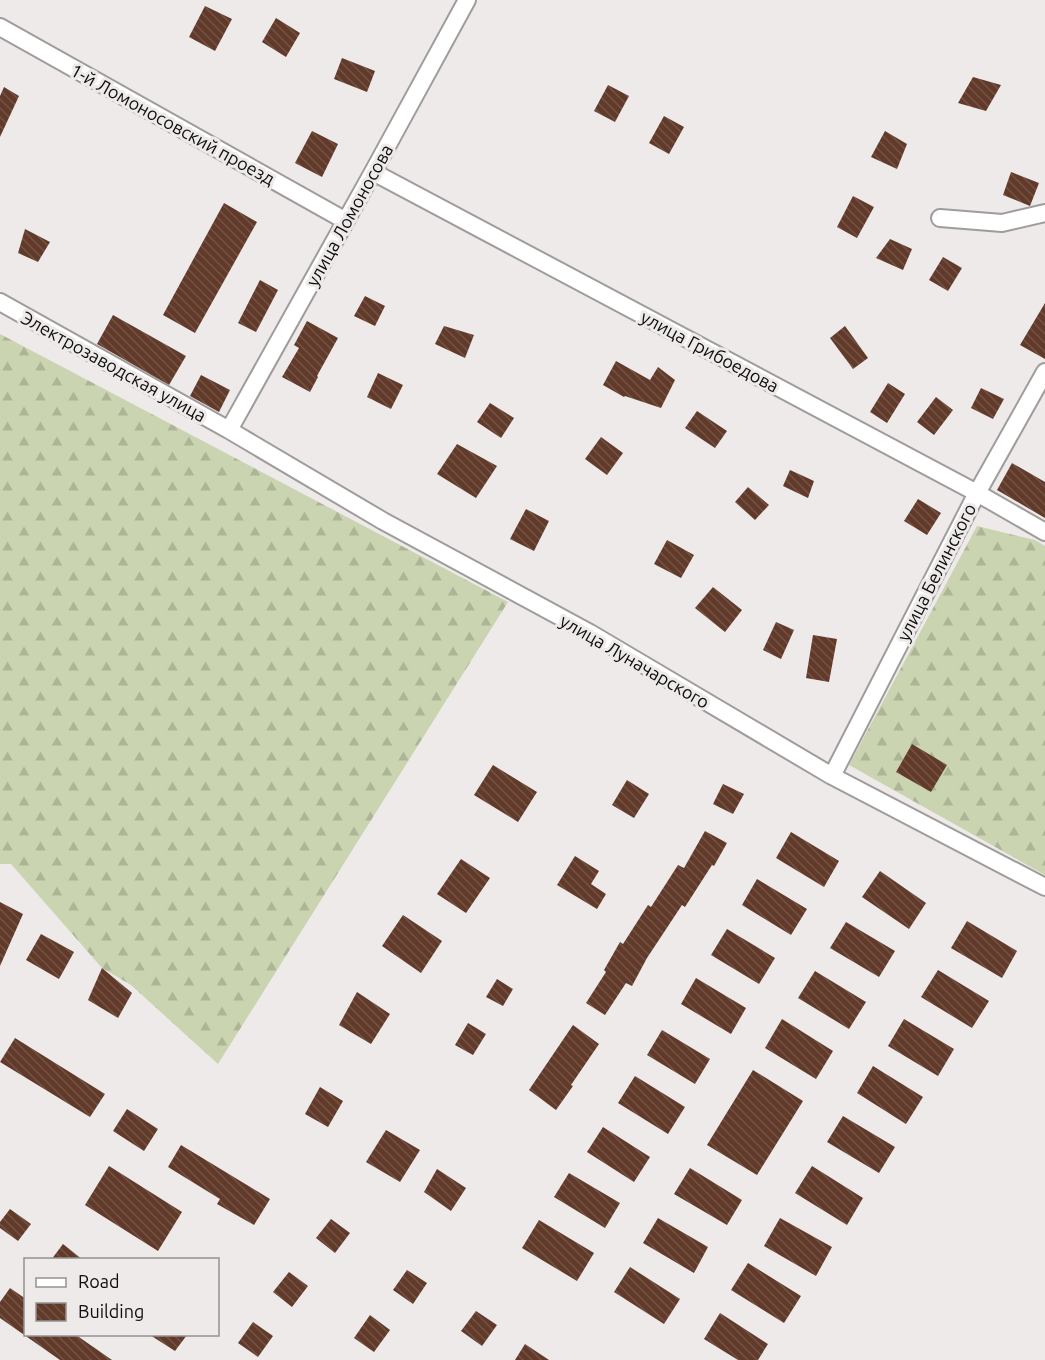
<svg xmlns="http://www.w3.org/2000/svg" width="1045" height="1360" font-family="Ubuntu,sans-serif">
<defs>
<pattern id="forest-firs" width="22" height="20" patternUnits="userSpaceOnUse" patternTransform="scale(1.5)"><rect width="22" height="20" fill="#cad4b0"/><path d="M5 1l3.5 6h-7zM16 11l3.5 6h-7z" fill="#acb596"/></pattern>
<pattern id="building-back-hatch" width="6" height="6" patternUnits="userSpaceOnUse" patternTransform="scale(1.5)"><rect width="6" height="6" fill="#623a2a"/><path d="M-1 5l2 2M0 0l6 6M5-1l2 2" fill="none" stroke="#735346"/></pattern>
</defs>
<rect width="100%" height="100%" fill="#edeae9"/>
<path fill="url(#forest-firs)" d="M 0,334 L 508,602 L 218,1064 L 131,985 L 102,968 L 11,864 L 0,864 Z
M 977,526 L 1035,540 L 1045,546 L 1045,875 L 849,765 Z"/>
<path fill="url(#building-back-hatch)" d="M 205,6 L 232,19 L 215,51 L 189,37 Z
M 276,18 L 300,33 L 286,57 L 262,42 Z
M 342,58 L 375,71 L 367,92 L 334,79 Z
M 973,77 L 1001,85 L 986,111 L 958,103 Z
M 608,85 L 629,96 L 615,122 L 594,111 Z
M 4,87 L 19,96 L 0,137 L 0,96 Z
M 664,116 L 684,127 L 669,154 L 649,143 Z
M 312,131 L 338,144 L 322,177 L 295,163 Z
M 885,131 L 907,144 L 897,169 L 871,157 Z
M 1011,172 L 1039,183 L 1030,206 L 1003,195 Z
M 853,196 L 874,207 L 857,238 L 837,227 Z
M 224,203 L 257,222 L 195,333 L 163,315 Z
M 25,229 L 50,242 L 38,262 L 18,253 Z
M 890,239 L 912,249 L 903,270 L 876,258 Z
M 943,257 L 962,268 L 948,291 L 929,280 Z
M 260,280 L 278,290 L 256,332 L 238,323 Z
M 365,296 L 385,306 L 375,326 L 354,316 Z
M 1045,303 L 1045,359 L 1020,345 Z
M 113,315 L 186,356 L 169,385 L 97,344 Z
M 307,321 L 338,338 L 317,376 L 318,377 L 310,392 L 282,377 L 299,348 L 294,345 Z
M 444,326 L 474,335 L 465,358 L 435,344 Z
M 845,326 L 868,358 L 853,369 L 830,338 Z
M 616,361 L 650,380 L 658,367 L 675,380 L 661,408 L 625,396 L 624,397 L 603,385 Z
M 378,373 L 403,385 L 391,409 L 367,397 Z
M 201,375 L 230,390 L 219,412 L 190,396 Z
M 888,383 L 905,394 L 887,423 L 870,412 Z
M 981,388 L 1004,399 L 993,419 L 971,408 Z
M 936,397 L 953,410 L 934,435 L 917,422 Z
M 490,403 L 514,418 L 501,438 L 477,422 Z
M 697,411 L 727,431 L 715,448 L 685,428 Z
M 601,437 L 623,453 L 607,475 L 585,459 Z
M 457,444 L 497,466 L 476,498 L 437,474 Z
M 1012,463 L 1045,482 L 1045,518 L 997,490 Z
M 790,470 L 814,481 L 808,498 L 783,486 Z
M 748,487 L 769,505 L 755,520 L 735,502 Z
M 918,499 L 941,513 L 927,535 L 904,521 Z
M 526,509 L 549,521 L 534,551 L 510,539 Z
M 667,540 L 694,555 L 681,578 L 654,564 Z
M 713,587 L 742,610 L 725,632 L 695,608 Z
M 776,622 L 794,630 L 781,659 L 763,650 Z
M 813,635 L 837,639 L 829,682 L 806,678 Z
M 912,744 L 947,765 L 931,792 L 896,772 Z
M 493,765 L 537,792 L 518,822 L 474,795 Z
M 627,780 L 649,794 L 634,818 L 612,805 Z
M 723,784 L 744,794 L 733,814 L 713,804 Z
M 705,831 L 727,843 L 714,866 L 712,865 L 685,907 L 682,905 L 647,958 L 632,986 L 626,983 L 605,1015 L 586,1003 L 606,972 L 604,970 L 620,942 L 623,944 L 648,905 L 651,907 L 678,865 L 684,868 Z
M 791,832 L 839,861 L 824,887 L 776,858 Z
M 575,856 L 599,871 L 591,884 L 606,894 L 597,909 L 557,885 Z
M 461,859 L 490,878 L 466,913 L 437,894 Z
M 880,871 L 926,903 L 909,929 L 862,897 Z
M 757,879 L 807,909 L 791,935 L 742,905 Z
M 0,902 L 23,914 L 0,966 Z
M 403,915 L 442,941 L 421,973 L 382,946 Z
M 967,921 L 1017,951 L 1002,978 L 951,948 Z
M 846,922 L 895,951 L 879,977 L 830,948 Z
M 727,929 L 775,958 L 759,984 L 711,955 Z
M 41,934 L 74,952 L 59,979 L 26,960 Z
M 102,968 L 132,993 L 118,1018 L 88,1000 Z
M 938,970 L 989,1001 L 972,1028 L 921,997 Z
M 815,971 L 866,1002 L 849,1029 L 798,998 Z
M 696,978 L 746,1008 L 731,1034 L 681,1004 Z
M 497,979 L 513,989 L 503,1006 L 486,997 Z
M 357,992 L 390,1014 L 371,1044 L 339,1025 Z
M 782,1019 L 833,1051 L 816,1079 L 765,1048 Z
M 904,1019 L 954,1049 L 938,1076 L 888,1046 Z
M 468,1023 L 486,1034 L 473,1055 L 455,1045 Z
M 573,1025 L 599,1044 L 571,1085 L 573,1086 L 556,1110 L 529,1090 Z
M 662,1030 L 710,1059 L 695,1084 L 647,1055 Z
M 15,1038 L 105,1094 L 90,1117 L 0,1062 Z
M 873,1066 L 923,1097 L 906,1124 L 857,1093 Z
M 753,1070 L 803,1101 L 757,1175 L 707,1145 Z
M 635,1076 L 685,1107 L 668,1134 L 618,1103 Z
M 320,1087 L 343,1101 L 328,1127 L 305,1114 Z
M 127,1109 L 158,1129 L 144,1151 L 113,1131 Z
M 843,1116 L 895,1147 L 879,1173 L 827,1142 Z
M 603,1127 L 650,1157 L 634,1182 L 587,1152 Z
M 386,1130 L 420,1150 L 400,1182 L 366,1162 Z
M 181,1145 L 270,1199 L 254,1225 L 217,1204 L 220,1199 L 168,1167 Z
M 109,1166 L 182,1212 L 158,1251 L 85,1205 Z
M 812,1166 L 863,1198 L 847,1225 L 795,1193 Z
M 690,1168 L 742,1200 L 727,1225 L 674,1194 Z
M 437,1169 L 466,1188 L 451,1211 L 424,1192 Z
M 569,1173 L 620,1203 L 605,1228 L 554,1197 Z
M 10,1209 L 31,1224 L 18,1241 L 0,1228 L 0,1222 Z
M 658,1218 L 708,1247 L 694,1273 L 643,1243 Z
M 780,1218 L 832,1247 L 816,1276 L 764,1246 Z
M 331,1219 L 350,1233 L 335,1253 L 316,1238 Z
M 539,1220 L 594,1253 L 577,1281 L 522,1248 Z
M 63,1244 L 83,1260 L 51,1260 Z
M 748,1263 L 801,1296 L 784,1323 L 731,1290 Z
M 630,1267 L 680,1299 L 664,1324 L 614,1292 Z
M 407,1270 L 427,1283 L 413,1304 L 393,1290 Z
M 289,1272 L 308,1286 L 292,1307 L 273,1292 Z
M 10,1288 L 26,1299 L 26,1335 L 76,1335 L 112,1360 L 60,1360 L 0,1318 L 0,1302 Z
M 476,1311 L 497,1325 L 482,1346 L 461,1331 Z
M 720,1313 L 768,1344 L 758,1360 L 738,1360 L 704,1339 Z
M 370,1315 L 390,1330 L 374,1352 L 354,1338 Z
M 253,1322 L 273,1336 L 258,1357 L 238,1343 Z
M 150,1335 L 187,1335 L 175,1351 Z
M 525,1344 L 549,1360 L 515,1360 Z"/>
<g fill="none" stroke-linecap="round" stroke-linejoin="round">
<g stroke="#9f9c9b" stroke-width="20">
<path id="street" d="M 0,27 L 346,221
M 373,172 L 977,493 L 1045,532
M 940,218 L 1002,223 L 1045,213
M 0,302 L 229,430 L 383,521 L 590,633 L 832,776 L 1045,887
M 229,430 L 373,172 L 467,0
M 832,776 L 977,493 L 1045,372"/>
</g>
<use href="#street" stroke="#fff" stroke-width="16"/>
</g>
<g text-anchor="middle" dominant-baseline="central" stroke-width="6" stroke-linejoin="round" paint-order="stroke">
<g font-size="18" fill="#0e0d0d" stroke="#edeae9">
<text transform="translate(173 124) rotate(29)">1-й Ломоносовский проезд</text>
<text transform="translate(349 215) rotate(-61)">улица Ломоносова</text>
<text transform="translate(710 351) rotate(28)">улица Грибоедова</text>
<text transform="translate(114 366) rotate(29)">Электрозаводская улица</text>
<text transform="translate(936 572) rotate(-63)">улица Белинского</text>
<text transform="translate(635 661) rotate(30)">улица Луначарского</text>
</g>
</g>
<rect x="24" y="1258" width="195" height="78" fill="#edeae9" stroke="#949291" stroke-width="1.5"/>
<rect x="36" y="1278" width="30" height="9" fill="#ffffff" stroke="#949291" stroke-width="1.5"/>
<text x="78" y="1288" font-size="18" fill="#0e0d0d">Road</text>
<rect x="36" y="1303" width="30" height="18" fill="url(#building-back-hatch)" stroke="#949291" stroke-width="1.5"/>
<text x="78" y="1318" font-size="18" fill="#0e0d0d">Building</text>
</svg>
